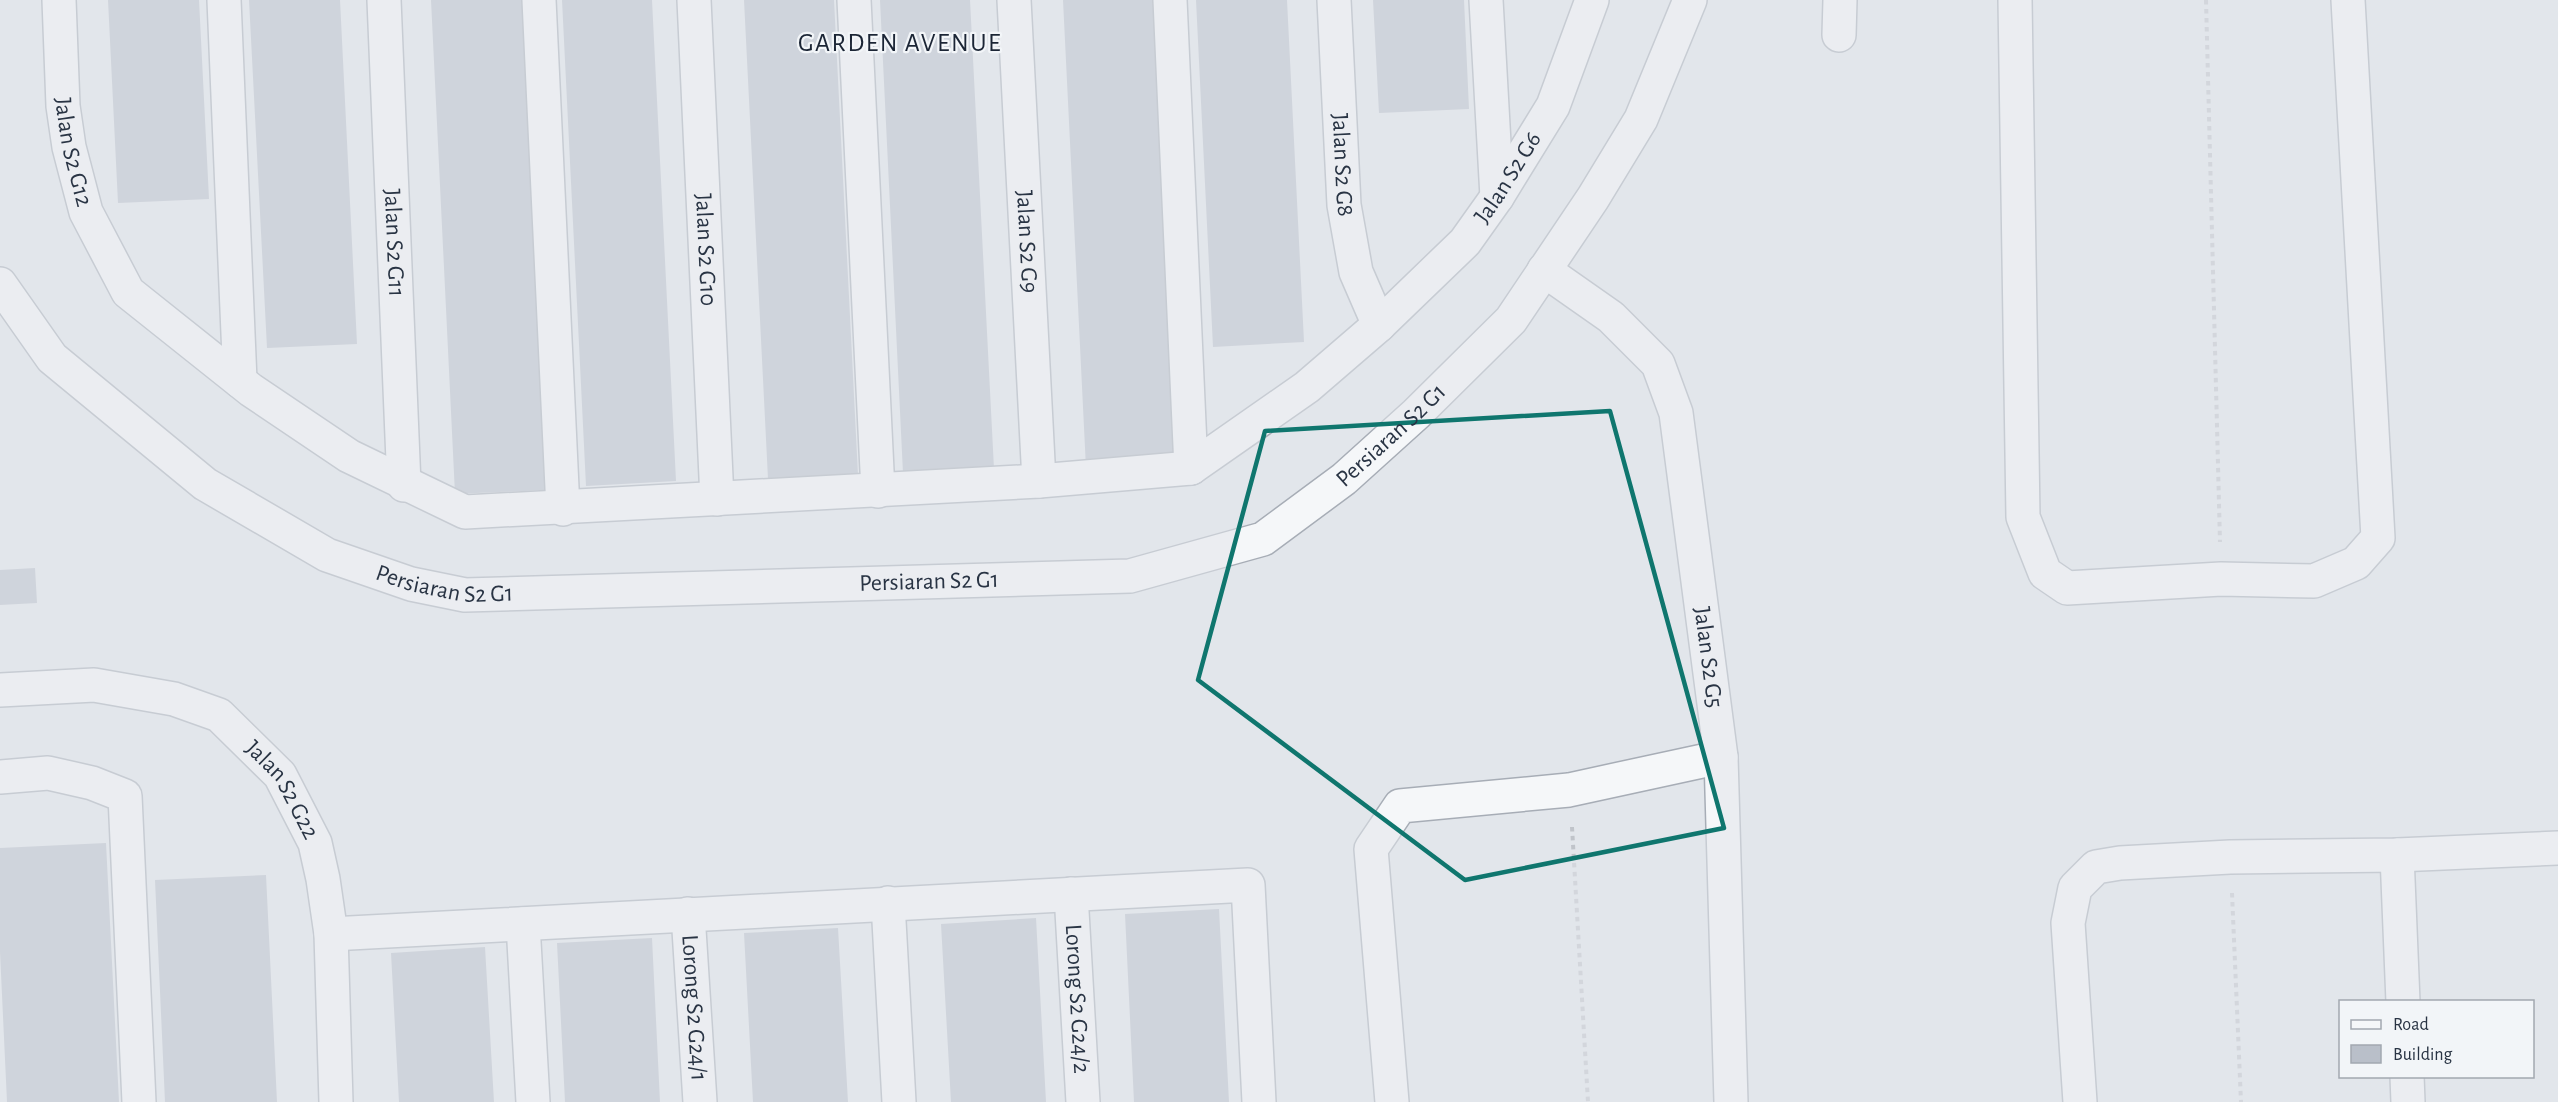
<svg xmlns="http://www.w3.org/2000/svg" width="2558" height="1102" font-family="'Alegreya Sans',sans-serif">
<rect width="100%" height="100%" fill="#e2e6eb"/>
<path fill="#b9bfc9" d="M 108,0 L 199,0 L 209,199 L 118,203 Z
M 249,0 L 340,0 L 357,344 L 267,348 Z
M 431,0 L 522,0 L 545,490 L 455,494 Z
M 562,0 L 652,0 L 676,481 L 586,486 Z
M 744,0 L 834,0 L 858,475 L 768,479 Z
M 880,0 L 970,0 L 994,469 L 903,473 Z
M 1063,0 L 1153,0 L 1176,464 L 1086,468 Z
M 1196,0 L 1287,0 L 1304,342 L 1213,347 Z
M 1373,0 L 1464,0 L 1469,109 L 1379,113 Z
M 35,568 L 37,603 L 0,605 L 0,570 Z
M 106,843 L 119,1102 L 7,1102 L 0,952 L 0,848 Z
M 266,875 L 277,1102 L 165,1102 L 155,880 Z
M 1219,909 L 1229,1102 L 1134,1102 L 1125,914 Z
M 1036,918 L 1046,1102 L 951,1102 L 941,924 Z
M 838,928 L 848,1102 L 753,1102 L 744,933 Z
M 652,938 L 660,1102 L 565,1102 L 557,943 Z
M 485,947 L 494,1102 L 399,1102 L 391,953 Z"/>
<g fill="none" stroke-linecap="round" stroke-linejoin="round">
<g stroke="#a7adb6" stroke-width="36">
<g id="minor">
<path id="s1" d="M 59,0 L 63,106 L 69,147 L 86,212 L 128,292 L 251,390 L 349,456 L 465,512 L 1039,481 L 1191,468 L 1307,387 L 1379,325 L 1465,242 L 1497,197 L 1553,106 L 1592,0"/>
<path d="M 224,0 L 240,381"/>
<path id="s2" d="M 384,0 L 404,485"/>
<path d="M 539,0 L 563,509"/>
<path id="s3" d="M 694,0 L 717,499"/>
<path d="M 854,0 L 878,491"/>
<path id="s4" d="M 1014,0 L 1039,481"/>
<path d="M 1170,0 L 1191,468"/>
<path id="s5" d="M 1334,0 L 1344,205 L 1356,272 L 1379,325"/>
<path d="M 1486,0 L 1497,197"/>
<path d="M 2015,0 L 2023,517 L 2045,573 L 2067,588 L 2221,579 L 2314,581 L 2356,563 L 2378,538 L 2348,0"/>
<path d="M 1839,35 L 1840,0"/>
<path id="s6" d="M 1544,270 L 1611,317 L 1658,364 L 1676,413 L 1721,757 L 1731,1102"/>
<path id="s7" d="M 0,284 L 52,358 L 205,484 L 327,555 L 411,584 L 465,595 L 1130,576 L 1263,539 L 1344,479 L 1416,414 L 1511,320 L 1593,198 L 1641,119 L 1690,0"/>
<path id="s8" d="M 0,690 L 94,685 L 174,699 L 219,715 L 280,775 L 315,843 L 323,879 L 331,934 L 336,1102"/>
<path d="M 0,777 L 48,773 L 92,783 L 125,796 L 139,1102"/>
<path d="M 2397,855 L 2403,1002"/>
<path id="s9" d="M 1071,894 L 1083,1102"/>
<path d="M 888,903 L 899,1102"/>
<path id="s10" d="M 688,914 L 700,1102"/>
<path d="M 523,924 L 533,1102"/>
<path d="M 331,934 L 1248,885 L 1259,1102"/>
<path d="M 2407,1076 L 2408,1102"/>
<path d="M 1392,1102 L 1371,849 L 1400,806 L 1569,790 L 1721,757"/>
<path d="M 2080,1102 L 2068,923 L 2075,888 L 2096,867 L 2120,863 L 2230,857 L 2397,855 L 2558,848"/>
</g>
</g>
<path stroke="#c0c4ca" stroke-width="4" stroke-dasharray="4.5 4.5" stroke-linecap="butt" d="M 2206,0 L 2220,542
M 1572,827 L 1588,1102
M 2232,893 L 2241,1102"/>
<use href="#minor" stroke="#f5f7f9" stroke-width="33"/>
</g>
<path d="M0 0H2558V1102H0ZM 1610,411 L 1724,828 L 1465,880 L 1198,680 L 1265,431 Z" fill="#e2e6eb" fill-opacity=".55" fill-rule="evenodd"/>
<path fill="none" stroke="#0f766e" stroke-width="4.5" stroke-linejoin="round" d="M 1610,411 L 1724,828 L 1465,880 L 1198,680 L 1265,431 Z"/>
<g text-anchor="middle" dominant-baseline="central" stroke-width="4.5" stroke-linejoin="round" paint-order="stroke">
<g font-size="24" fill="#293444" stroke="#f2f5f8">
<text stroke="none"><textPath href="#s1" startOffset="153">Jalan S2 G12</textPath></text>
<text stroke="none"><textPath href="#s5" startOffset="165">Jalan S2 G8</textPath></text>
<text stroke="none"><textPath href="#s1" startOffset="1870">Jalan S2 G6</textPath></text>
<text stroke="none"><textPath href="#s4" startOffset="242">Jalan S2 G9</textPath></text>
<text stroke="none"><textPath href="#s2" startOffset="243">Jalan S2 G11</textPath></text>
<text stroke="none"><textPath href="#s3" startOffset="250">Jalan S2 G10</textPath></text>
<text stroke="none"><textPath href="#s7" startOffset="1542">Persiaran S2 G1</textPath></text>
<text stroke="none"><textPath href="#s7" startOffset="1038">Persiaran S2 G1</textPath></text>
<text stroke="none"><textPath href="#s7" startOffset="552">Persiaran S2 G1</textPath></text>
<text stroke="none"><textPath href="#s6" startOffset="447">Jalan S2 G5</textPath></text>
<text stroke="none"><textPath href="#s8" startOffset="322">Jalan S2 G22</textPath></text>
<text stroke="none"><textPath href="#s9" startOffset="105">Lorong S2 G24/2</textPath></text>
<text stroke="none"><textPath href="#s10" startOffset="94">Lorong S2 G24/1</textPath></text>
</g>
<g font-size="26" letter-spacing="1.5" fill="#1b2535" stroke="#f2f5f8">
<text x="900" y="43">GARDEN AVENUE</text>
</g>
</g>
<rect x="2339" y="1000" width="195" height="78" fill="#f2f5f8" stroke="#a2a8b0" stroke-width="1.5"/>
<rect x="2351" y="1020" width="30" height="9" fill="#f5f7f9" stroke="#a2a8b0" stroke-width="1.5"/>
<text x="2393" y="1030" font-size="18" fill="#293444">Road</text>
<rect x="2351" y="1045" width="30" height="18" fill="#b9bfc9" stroke="#a2a8b0" stroke-width="1.5"/>
<text x="2393" y="1060" font-size="18" fill="#293444">Building</text>
</svg>
